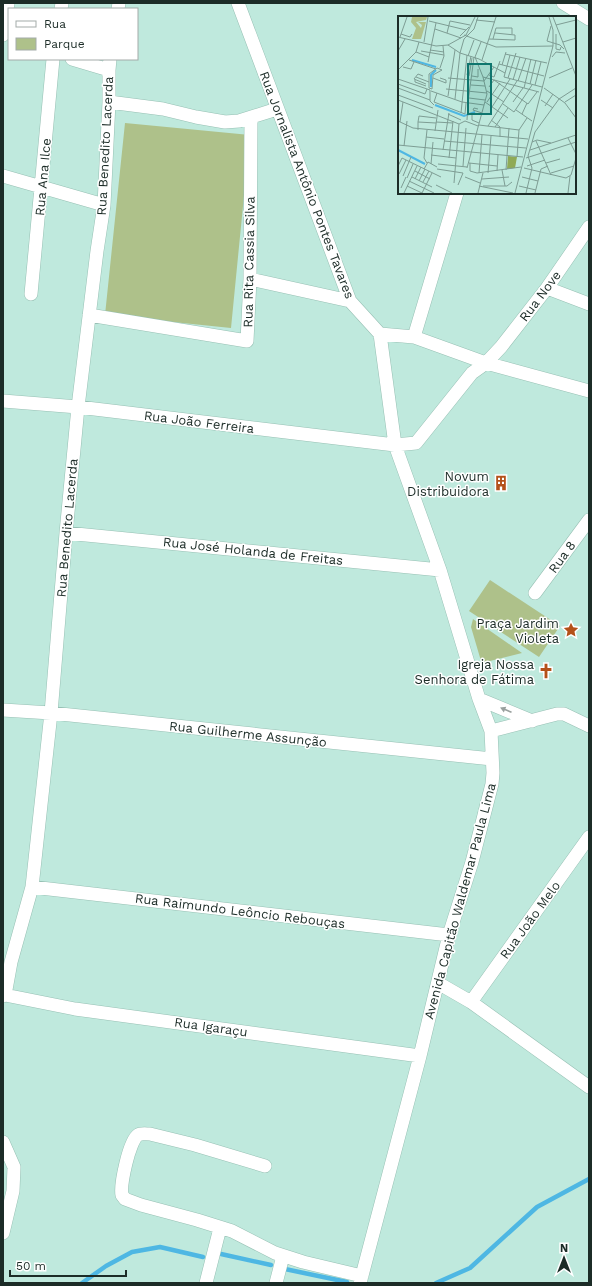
<svg xmlns="http://www.w3.org/2000/svg" width="592" height="1286" font-family="'Work Sans',sans-serif">
<rect width="100%" height="100%" fill="#bfe9dd"/>
<path fill="#aec18a" d="M 125,123 L 250,135 L 231,328 L 105,315 Z
M 490,580 L 560,626 L 539,657 L 469,611 Z
M 473,619 L 522,653 L 486,662 L 481,661 L 471,627 Z"/>
<g fill="none" stroke-linecap="round" stroke-linejoin="round">
<path stroke="#4eb7e3" stroke-width="4.5" d="M 221,1254 L 271,1265
M 285,1269 L 347,1282
M 82,1283 L 106,1266 L 132,1252 L 160,1247 L 203,1257
M 436,1283 L 470,1268 L 537,1207 L 589,1179"/>
<g stroke="#97c0b4" stroke-width="14">
<path id="street" d="M 238,3 L 350,301 L 380,334 L 414,337 L 486,363 L 589,391
M 563,3 L 589,19
M 61,9 L 62,3
M 118,9 L 119,3
M 3,35 L 8,3
M 72,59 L 109,70
M 109,102 L 163,109 L 196,117 L 225,122 L 239,121 L 277,109
M 3,176 L 104,205
M 250,279 L 350,301
M 547,288 L 589,304
M 31,294 L 53,59
M 89,315 L 247,341 L 250,279 L 251,118
M 414,337 L 457,193
M 3,401 L 78,407 L 395,445 L 416,443 L 472,373 L 486,363 L 501,347 L 547,288 L 589,227
M 66,533 L 440,570
M 535,593 L 589,520
M 479,699 L 532,721
M 3,710 L 51,713 L 492,759
M 491,731 L 557,714 L 564,714 L 589,726
M 32,887 L 449,935
M 438,983 L 471,1002 L 589,1087
M 5,995 L 11,962 L 32,887 L 51,713 L 66,533 L 78,407 L 97,251 L 104,205 L 109,102 L 109,70 L 110,59
M 3,996 L 5,995 L 75,1009 L 420,1056
M 471,1002 L 589,837
M 3,1142 L 14,1167 L 13,1191 L 3,1233
M 265,1166 L 195,1145 L 150,1134 C 146,1134 141,1133 138,1135 C 129,1141 120,1185 122,1195 L 125,1199 L 141,1205 L 197,1220 L 232,1231 L 275,1253 L 303,1262 L 362,1276
M 206,1283 L 220,1228
M 276,1283 L 283,1256
M 360,1283 L 420,1056 L 449,935 L 472,862 L 492,784 L 493,773 L 491,731 L 479,699 L 440,570 L 395,445 L 380,334"/>
</g>
<use href="#street" stroke="#fff" stroke-width="13"/>
</g>
<defs><path id="oneway-solid" d="M-6-.8H1V-3.2L6.5 0L1 3.2V.8H-6Z"/></defs>
<use fill="#99a09e" href="#oneway-solid" transform="translate(506 710) rotate(-157)"/>
<defs>
<g id="building-bare" transform="scale(1.2)"><path d="M-4-6H4V6H1V3H-1V6H-4ZM-2.5-4.3h1.7v1.8h-1.7ZM.8-4.3h1.7v1.8H.8ZM-2.5-1h1.7V.8h-1.7ZM.8-1h1.7V.8H.8Z" fill="#b45119" stroke="#fff" stroke-width="2.5" paint-order="stroke"/></g>
<g id="sight-bare" transform="scale(1.2)"><path d="M0-6L1.8-2.2L6-1.7L2.9 1.2L3.7 5.4L0 3.3L-3.7 5.4L-2.9 1.2L-6-1.7L-1.8-2.2Z" fill="#b45119" stroke="#fff" stroke-width="2.5" paint-order="stroke"/></g>
<g id="church-bare" transform="scale(1.2)"><path d="M-1.2-6h2.4v3.5h3.3v2.4h-3.3V6h-2.4V-.1h-3.3v-2.4h3.3Z" fill="#b45119" stroke="#fff" stroke-width="2.5" paint-order="stroke"/></g>
</defs>
<g fill-rule="evenodd">
<use href="#building-bare" x="501" y="483"/>
<use href="#sight-bare" x="571" y="630"/>
<use href="#church-bare" x="546" y="671"/>
</g>
<g text-anchor="middle" dominant-baseline="central" stroke-width="3" stroke-linejoin="round" paint-order="stroke">
<g font-size="13" fill="#1c2c27" stroke="#fff">
<text transform="translate(105 146) rotate(-87)">Rua Benedito Lacerda</text>
<text transform="translate(43 177) rotate(-85)">Rua Ana Ilce</text>
<text transform="translate(307 185) rotate(69)">Rua Jornalista Antônio Pontes Tavares</text>
<text transform="translate(249 262) rotate(-89)">Rua Rita Cassia Silva</text>
<text transform="translate(540 296) rotate(-53)">Rua Nove</text>
<text transform="translate(199 422) rotate(7)">Rua João Ferreira</text>
<text transform="translate(67 528) rotate(-85)">Rua Benedito Lacerda</text>
<text transform="translate(253 551) rotate(6)">Rua José Holanda de Freitas</text>
<text transform="translate(562 557) rotate(-54)">Rua 8</text>
<text transform="translate(248 734) rotate(6)">Rua Guilherme Assunção</text>
<text transform="translate(460 901) rotate(-75)">Avenida Capitão Waldemar Paula Lima</text>
<text transform="translate(240 911) rotate(7)">Rua Raimundo Leôncio Rebouças</text>
<text transform="translate(530 920) rotate(-54)">Rua João Melo</text>
<text transform="translate(211 1027) rotate(8)">Rua Igaraçu</text>
</g>
<g font-size="13" fill="#1c2c27" stroke="#fff" text-anchor="end">
<text x="489" y="476">Novum<tspan x="489" dy="15">Distribuidora</tspan></text>
<text x="559" y="623">Praça Jardim<tspan x="559" dy="15">Violeta</tspan></text>
<text x="534" y="664">Igreja Nossa<tspan x="534" dy="15">Senhora de Fátima</tspan></text>
</g>
</g>
<g transform="translate(398 16)">
<rect width="178" height="178" fill="#bfe9dd"/>
<path d="M 14,1 L 29,1 L 28,4 L 18,6 L 23,12 L 24,9 L 20,6 L 28,6 L 23,23 L 14,23 L 18,12 L 13,6 Z" fill="#aec18a"/>
<path d="M 110,140 L 119,141 L 117,152 L 109,153 Z" fill="#8faa56"/>
<path fill="none" stroke="#4eb7e3" stroke-width="2" d="M 14,44 L 38,51M 33,71 L 33,59 L 38,54M 37,89 L 66,100 L 77,96M 0,134 L 27,148"/>
<path fill="none" stroke="#7e9d94" stroke-width="1" d="M 155,1 L 178,60M 78,4 L 97,6M 31,5 L 68,14M 158,9 L 178,4M 153,10 L 149,25 L 162,29 L 166,33M 37,13 L 63,22M 49,17 L 52,5 L 72,9M 3,18 L 12,21 L 14,18M 158,18 L 158,33 L 162,34 L 163,31M 66,19 L 98,31 L 155,30M 62,20 L 71,11M 0,21 L 38,30 L 50,29 L 68,19 L 77,1M 2,21 L 9,1M 91,23 L 117,24 L 117,19 L 97,17M 95,23 L 98,12 L 114,12 L 114,18M 26,26 L 30,1M 165,26 L 178,22M 50,29 L 62,37 L 81,43 L 107,57M 32,34 L 46,36M 0,35 L 7,23M 23,35 L 46,39M 18,36 L 31,41M 62,37 L 66,23 L 76,13 L 80,1M 107,38 L 149,47M 112,39 L 106,61 L 144,71M 70,40 L 76,24M 77,41 L 85,61 L 141,76M 77,41 L 83,26M 154,41 L 158,36 L 167,37M 11,44 L 38,53M 84,44 L 98,1M 30,46 L 38,7M 101,48 L 146,60M 104,49 L 108,36M 5,51 L 13,53 L 16,46M 39,52 L 44,54 L 35,59 L 34,73 L 31,72 L 31,58 ZM 42,52 L 46,40 L 45,30M 0,54 L 18,36 L 21,26M 69,59 L 73,40M 91,59 L 96,61 L 102,45M 25,60 L 20,58 L 16,63 L 28,68M 71,60 L 74,42M 74,60 L 80,61 L 80,53M 18,61 L 31,66M 35,62 L 48,67 L 48,64 L 42,62M 50,62 L 86,65 L 96,51M 110,62 L 118,37M 151,62 L 174,52M 0,63 L 32,74 L 32,85 L 36,89M 17,64 L 17,66 L 28,70M 115,64 L 122,41M 120,65 L 128,42M 0,68 L 27,78 L 29,73M 132,68 L 138,44M 73,69 L 87,70M 137,69 L 143,46M 91,71 L 96,64 L 130,88 L 139,76M 0,72 L 32,84M 126,72 L 133,43M 146,72 L 167,87 L 178,102M 48,73 L 89,77M 33,75 L 64,86 L 86,89M 89,75 L 106,86M 39,77 L 36,86 L 67,98 L 68,87M 0,79 L 35,92M 50,80 L 57,34M 71,82 L 87,84M 57,83 L 62,37M 0,84 L 61,108 L 67,105 L 80,110M 143,84 L 155,92M 70,86 L 76,41M 87,86 L 110,102M 89,86 L 102,67M 115,86 L 125,72M 167,86 L 178,79M 105,88 L 116,96 L 134,69M 147,90 L 155,78M 94,91 L 112,63M 80,93 L 76,92 L 75,94 L 84,97M 118,94 L 134,105M 63,97 L 69,39M 74,97 L 74,104 L 81,107M 50,98 L 63,104M 124,98 L 129,87M 69,104 L 70,87M 93,104 L 102,111 L 102,121M 0,105 L 15,112 L 130,123M 2,106 L 5,86M 20,106 L 21,100 L 38,102M 38,106 L 55,107M 81,109 L 121,114M 90,110 L 119,65M 97,111 L 110,92M 20,114 L 20,106 L 38,107M 37,115 L 40,94M 28,121 L 46,123M 170,122 L 178,138M 46,125 L 128,132M 138,125 L 153,159M 134,126 L 139,124 L 153,127M 0,129 L 125,141M 6,130 L 9,105M 45,134 L 51,97M 132,134 L 178,119M 33,139 L 58,142M 119,141 L 121,114 L 129,102M 51,142 L 55,105M 128,142 L 178,126M 29,147 L 26,142 L 29,114M 71,147 L 99,150M 72,147 L 72,155 L 79,157 L 123,151M 148,147 L 162,143M 33,148 L 35,126M 40,148 L 69,151M 0,150 L 4,142 L 43,161M 65,150 L 68,112M 129,150 L 147,144M 69,152 L 89,78 L 85,61M 126,152 L 168,162 L 173,159 L 178,142M 26,153 L 30,146 L 39,151M 39,153 L 65,157 L 60,169M 104,154 L 107,170M 108,154 L 111,112M 17,155 L 32,163M 99,155 L 100,139M 81,157 L 84,119M 90,157 L 93,120M 153,157 L 176,150M 1,158 L 8,144M 5,160 L 13,141M 14,161 L 34,171M 67,161 L 82,167M 124,161 L 140,165M 9,162 L 15,148M 17,163 L 23,151M 84,163 L 111,161M 11,165 L 36,177M 21,165 L 27,153M 25,166 L 31,155M 56,167 L 61,108M 38,169 L 54,177M 9,170 L 24,177M 81,170 L 115,177M 85,170 L 109,170 L 114,166M 121,170 L 138,174M 3,172 L 8,161M 6,177 L 19,150M 24,177 L 34,157M 80,177 L 85,157M 117,177 L 155,30 L 155,14 L 151,1M 128,177 L 134,152 L 130,140 L 137,116 L 161,83 L 178,72M 137,177 L 143,153 L 150,150M 170,177 L 172,160"/>
<path fill="#0f766e" fill-opacity="0.15" stroke="#0f766e" stroke-width="2" d="M 70,48 L 93,48 L 93,98 L 70,98 Z"/>
<rect width="178" height="178" fill="none" stroke="#1c2c27" stroke-width="2"/>
</g>
<rect width="592" height="1286" fill="none" stroke="#1c2c27" stroke-width="8"/>
<rect x="8" y="8" width="130" height="52" fill="#ffffff" stroke="#a4aba9"/>
<rect x="16" y="21" width="20" height="6" fill="#ffffff" stroke="#a4aba9"/>
<text x="44" y="28" font-size="12" fill="#1c2c27">Rua</text>
<rect x="16" y="38" width="20" height="12" fill="#aec18a" stroke="#a4aba9"/>
<text x="44" y="48" font-size="12" fill="#1c2c27">Parque</text>
<g transform="translate(564 1258)" stroke="#ffffff" stroke-width="3" paint-order="stroke">
<path d="M0-3L7 15L0 10L-7 15Z" fill="#1c2c27"/>
<text y="-6" font-size="11" font-weight="bold" text-anchor="middle" fill="#1c2c27">N</text>
</g>
<path d="M10 1270v6h116v-6" fill="none" stroke="#1c2c27" stroke-width="2"/>
<text x="16" y="1270" font-size="12" fill="#1c2c27" stroke="#ffffff" stroke-width="3" paint-order="stroke">50 m</text>
</svg>
